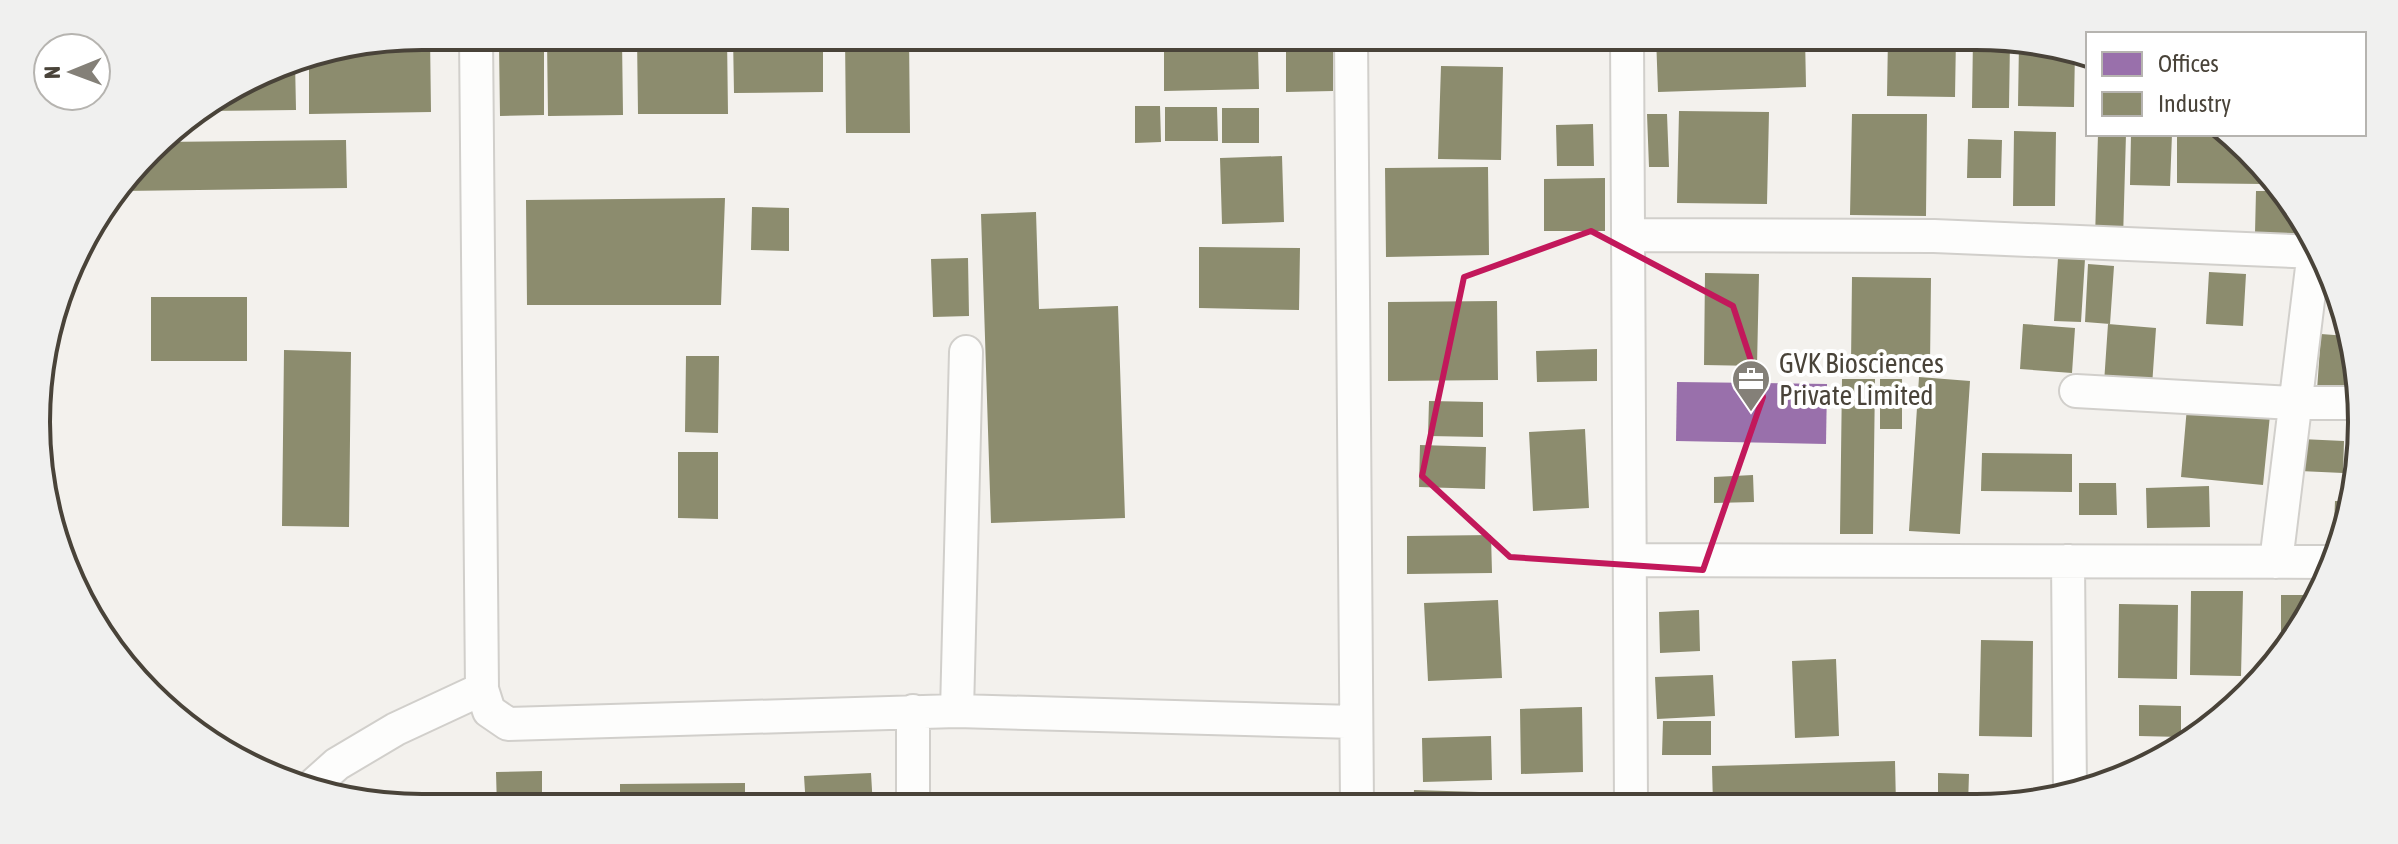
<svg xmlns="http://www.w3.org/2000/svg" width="2398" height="844" font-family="'Asap Condensed',sans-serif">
<rect width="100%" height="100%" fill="#f3f1ed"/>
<path fill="#9970ab" d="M 1677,382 L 1827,384 L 1826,444 L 1676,441 Z"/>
<path fill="#8c8c6e" d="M 422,36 L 430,36 L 431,112 L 309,114 L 309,58 Z
M 727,36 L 728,114 L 638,114 L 637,37 Z
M 733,36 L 823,36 L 823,92 L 734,93 Z
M 845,36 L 909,36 L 910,133 L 846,133 Z
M 1163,36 L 1259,36 L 1259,42 L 1163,44 Z
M 1286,36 L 1333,36 L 1333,91 L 1286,92 Z
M 1656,36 L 1805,36 L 1806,87 L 1658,92 Z
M 1888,36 L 1956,36 L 1955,97 L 1887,96 Z
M 1973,36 L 2010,40 L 2009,108 L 1972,108 Z
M 547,39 L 622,39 L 623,115 L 548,116 Z
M 2019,42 L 2075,49 L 2074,107 L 2018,106 Z
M 544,44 L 544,115 L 500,116 L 499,45 Z
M 1258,48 L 1259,89 L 1164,91 L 1164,49 Z
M 295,61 L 296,110 L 202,111 L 275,65 Z
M 1441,66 L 1503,67 L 1501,160 L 1438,159 Z
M 1135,106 L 1160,106 L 1161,142 L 1135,143 Z
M 1165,107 L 1217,107 L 1218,141 L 1165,141 Z
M 1222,108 L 1259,108 L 1259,143 L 1222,143 Z
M 1679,111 L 1769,112 L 1767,204 L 1677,203 Z
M 1647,114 L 1667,114 L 1669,167 L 1649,167 Z
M 1852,114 L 1927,114 L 1926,216 L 1850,215 Z
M 1593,124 L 1594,166 L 1557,166 L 1556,125 Z
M 2014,131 L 2056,132 L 2055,206 L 2013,206 Z
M 2098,134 L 2126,134 L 2123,239 L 2095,238 Z
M 2131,134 L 2172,134 L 2170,186 L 2130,185 Z
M 2177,134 L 2227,134 L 2263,175 L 2263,184 L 2177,183 Z
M 1968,139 L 2002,140 L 2001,178 L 1967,178 Z
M 346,140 L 347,188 L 122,191 L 159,142 Z
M 1282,156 L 1284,222 L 1222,224 L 1220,158 Z
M 1488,167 L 1489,255 L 1386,257 L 1385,168 Z
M 1605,178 L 1605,231 L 1544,231 L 1544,179 Z
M 2256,191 L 2277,191 L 2299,216 L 2299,234 L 2255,233 Z
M 725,198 L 721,305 L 527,305 L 526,200 Z
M 752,207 L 789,208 L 789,251 L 751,250 Z
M 1036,212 L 1039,309 L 1118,306 L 1125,518 L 991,523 L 981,214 Z
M 1199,247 L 1300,248 L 1299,310 L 1199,308 Z
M 968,258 L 969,316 L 933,317 L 931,259 Z
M 2058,258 L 2085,259 L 2081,322 L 2054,321 Z
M 2088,264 L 2114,266 L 2110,324 L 2085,322 Z
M 2209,272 L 2246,274 L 2243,326 L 2206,324 Z
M 1705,273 L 1759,274 L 1757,366 L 1704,365 Z
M 1852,277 L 1931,278 L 1930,365 L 1851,364 Z
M 151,297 L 247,297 L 247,361 L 151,361 Z
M 1497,301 L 1498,380 L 1388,381 L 1388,302 Z
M 2023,324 L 2075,328 L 2072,373 L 2020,369 Z
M 2108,324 L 2156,328 L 2152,386 L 2104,383 Z
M 2321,334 L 2347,336 L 2354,358 L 2352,393 L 2317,390 Z
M 1597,349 L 1597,381 L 1537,382 L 1536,351 Z
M 284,350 L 351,352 L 349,527 L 282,526 Z
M 686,356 L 719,356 L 718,433 L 685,432 Z
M 1919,377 L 1970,381 L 1960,534 L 1909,531 Z
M 1842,379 L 1875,379 L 1873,534 L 1840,534 Z
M 1880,379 L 1902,379 L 1902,429 L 1880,429 Z
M 1429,401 L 1483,402 L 1483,437 L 1428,436 Z
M 2187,407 L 2270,415 L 2263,485 L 2181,477 Z
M 1585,429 L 1589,508 L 1533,511 L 1529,432 Z
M 2301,439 L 2344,441 L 2343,473 L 2300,471 Z
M 1420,445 L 1486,447 L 1485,489 L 1419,487 Z
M 678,452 L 718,452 L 718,519 L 678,518 Z
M 1982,453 L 2072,454 L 2072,492 L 1981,491 Z
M 1753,475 L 1754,502 L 1714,503 L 1714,477 Z
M 2079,483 L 2116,483 L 2117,515 L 2079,515 Z
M 2209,486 L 2210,527 L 2147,528 L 2146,488 Z
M 2335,501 L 2350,501 L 2347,526 L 2334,526 Z
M 1491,535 L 1492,573 L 1407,574 L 1407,536 Z
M 2191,591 L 2243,591 L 2241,676 L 2190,675 Z
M 2281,595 L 2318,595 L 2310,615 L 2297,631 L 2281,631 Z
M 1498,600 L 1502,678 L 1428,681 L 1424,603 Z
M 2119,604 L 2178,605 L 2177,679 L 2118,678 Z
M 1699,610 L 1700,651 L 1660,653 L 1659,612 Z
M 1981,640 L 2033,641 L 2032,737 L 1979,736 Z
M 1836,659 L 1839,736 L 1795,738 L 1792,661 Z
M 1713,675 L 1715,716 L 1657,719 L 1655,677 Z
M 2139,705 L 2181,706 L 2181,737 L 2139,736 Z
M 1582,707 L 1583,772 L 1521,774 L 1520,709 Z
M 1663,721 L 1711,721 L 1711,755 L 1662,755 Z
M 1491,736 L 1492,780 L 1423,782 L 1422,738 Z
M 1895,761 L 1896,805 L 1713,805 L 1712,766 Z
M 542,771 L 542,808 L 497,808 L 496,772 Z
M 871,773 L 873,807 L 806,807 L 804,776 Z
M 1938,773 L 1969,774 L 1968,805 L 1938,805 Z
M 745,783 L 745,807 L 620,808 L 620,784 Z
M 1414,790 L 1512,793 L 1512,806 L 1413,806 Z
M 1547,797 L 1607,798 L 1607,806 L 1547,806 Z
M 2031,799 L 2031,803 L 2027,805 L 2000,805 L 2000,800 Z"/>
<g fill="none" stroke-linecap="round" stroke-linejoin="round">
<g stroke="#d1cfcb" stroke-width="36">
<path id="minor" d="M 476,36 L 482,689 L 489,711 L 508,724 L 957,711 L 1355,722
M 1351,36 L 1357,806
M 1627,36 L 1631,805
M 1628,235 L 1934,236 L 2318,252
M 2076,391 L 2294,403 L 2357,403
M 1630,560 L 2332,562
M 2068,561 L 2070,792
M 2276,562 L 2315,243
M 957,711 L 966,352
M 309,789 L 337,764 L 396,729 L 482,689
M 913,807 L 913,711"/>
</g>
<use href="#minor" stroke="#fdfdfc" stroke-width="32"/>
</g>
<path fill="none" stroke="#c2185b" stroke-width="6" stroke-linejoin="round" d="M 1591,231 L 1733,306 L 1763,397 L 1703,570 L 1510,557 L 1422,476 L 1464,277 Z"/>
<defs>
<g id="office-pin" transform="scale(2)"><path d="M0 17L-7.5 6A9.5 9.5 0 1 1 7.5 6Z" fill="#848078" stroke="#fff"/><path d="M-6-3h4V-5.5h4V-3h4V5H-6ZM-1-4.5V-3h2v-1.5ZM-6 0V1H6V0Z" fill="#fff"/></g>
</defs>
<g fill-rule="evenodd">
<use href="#office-pin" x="1751" y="379"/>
</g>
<g text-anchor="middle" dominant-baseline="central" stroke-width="8" stroke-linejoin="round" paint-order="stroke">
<g font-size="28" fill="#494339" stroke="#fff" text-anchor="start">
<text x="1779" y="363">GVK Biosciences<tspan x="1779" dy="32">Private Limited</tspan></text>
</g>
</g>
<path d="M0 0H2398V844H0ZM422 50H1976A372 372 0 0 1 2348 422V422A372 372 0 0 1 1976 794H422A372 372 0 0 1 50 422V422A372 372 0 0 1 422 50Z" fill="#f0f0ef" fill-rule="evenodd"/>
<path fill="none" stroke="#494339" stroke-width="4" d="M422 50H1976A372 372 0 0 1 2348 422V422A372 372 0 0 1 1976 794H422A372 372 0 0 1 50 422V422A372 372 0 0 1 422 50Z"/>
<rect x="2086" y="32" width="280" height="104" fill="#ffffff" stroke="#b6b4b0" stroke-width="2"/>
<rect x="2102" y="52" width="40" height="24" fill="#9970ab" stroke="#b6b4b0" stroke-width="2"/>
<text x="2158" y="72" font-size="24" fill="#494339">Offices</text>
<rect x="2102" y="92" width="40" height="24" fill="#8c8c6e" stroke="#b6b4b0" stroke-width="2"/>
<text x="2158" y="112" font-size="24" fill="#494339">Industry</text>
<g transform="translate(72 72) rotate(269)"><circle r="38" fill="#ffffff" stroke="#b6b4b0" stroke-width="2"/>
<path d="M0-6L14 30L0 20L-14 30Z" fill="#848078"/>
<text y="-12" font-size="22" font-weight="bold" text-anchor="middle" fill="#494339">N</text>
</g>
</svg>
